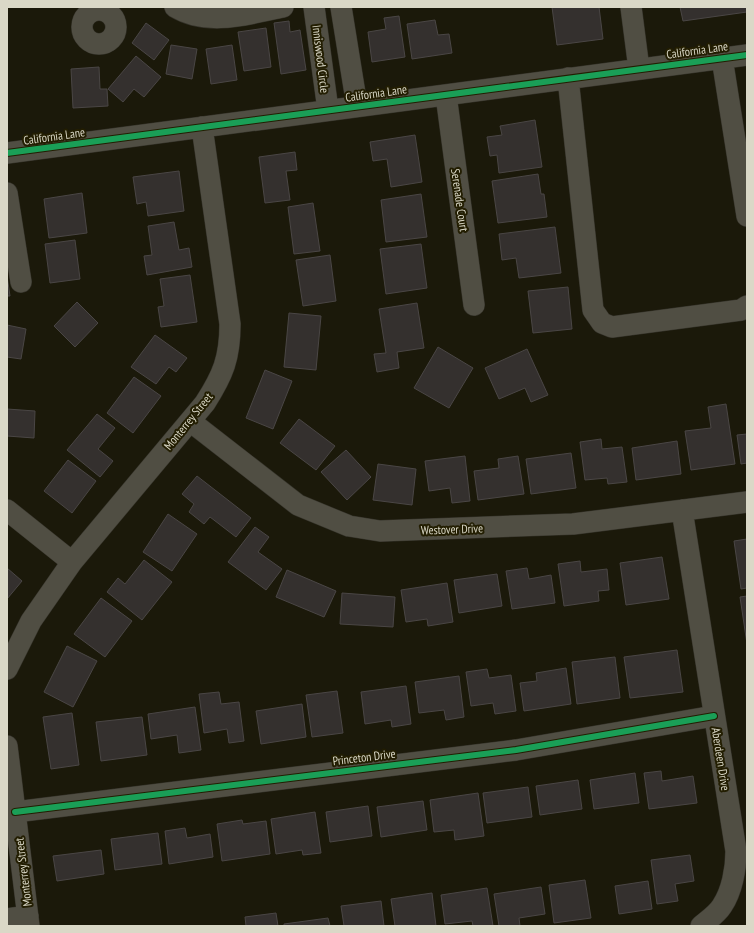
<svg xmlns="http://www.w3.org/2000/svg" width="754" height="933" font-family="'PT Sans Narrow',sans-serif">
<rect width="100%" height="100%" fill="#1b190a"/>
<path fill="#34302e" stroke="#4a4645" d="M 552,7 L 599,7 L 603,39 L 557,45 Z
M 680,7 L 747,7 L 747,12 L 683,21 Z
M 399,16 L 405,57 L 372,62 L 368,32 L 386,29 L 384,18 Z
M 435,20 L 438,35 L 449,34 L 452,53 L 412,59 L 407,24 Z
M 289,21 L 290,32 L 300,30 L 306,70 L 281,74 L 274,23 Z
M 146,23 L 169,40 L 154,60 L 132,43 Z
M 266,28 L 271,67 L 244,71 L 238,32 Z
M 171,45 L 197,49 L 192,79 L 166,74 Z
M 232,45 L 237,80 L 211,84 L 206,49 Z
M 136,56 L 161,77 L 144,97 L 134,89 L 123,102 L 108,89 Z
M 99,67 L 100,89 L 107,89 L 108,106 L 73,108 L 71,69 Z
M 535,120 L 542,167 L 499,173 L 497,155 L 490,156 L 487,137 L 502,135 L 500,126 Z
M 415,135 L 422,182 L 391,187 L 387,159 L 373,161 L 370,142 Z
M 295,152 L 297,170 L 286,171 L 290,200 L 265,203 L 259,157 Z
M 179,171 L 184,211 L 148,216 L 146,202 L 137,204 L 133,177 Z
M 538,174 L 541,194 L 544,194 L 547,217 L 498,223 L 492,181 Z
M 82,193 L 87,233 L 49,238 L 44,199 Z
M 421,194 L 427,237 L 386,242 L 381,200 Z
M 313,203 L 320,251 L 294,254 L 288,207 Z
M 174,222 L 179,250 L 189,248 L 192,267 L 147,275 L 144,256 L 152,255 L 148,226 Z
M 555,227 L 561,273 L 519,278 L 516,258 L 502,260 L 499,234 Z
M 75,240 L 80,279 L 50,283 L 45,244 Z
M 421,244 L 427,288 L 386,294 L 380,249 Z
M 330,255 L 336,301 L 303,306 L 296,260 Z
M 190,275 L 197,322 L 161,327 L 158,307 L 164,306 L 160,279 Z
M 7,276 L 10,296 L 7,296 Z
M 568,287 L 572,329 L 533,333 L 528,291 Z
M 77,302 L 98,323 L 75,347 L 54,326 Z
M 417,303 L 424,348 L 397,352 L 399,368 L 377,372 L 374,354 L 386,353 L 379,309 Z
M 289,313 L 321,316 L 316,370 L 284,367 Z
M 7,325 L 26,329 L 21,359 L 7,357 Z
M 155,335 L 187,358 L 176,372 L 169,367 L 156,384 L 131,367 Z
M 438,347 L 473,368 L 449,408 L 414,388 Z
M 527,349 L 548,395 L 531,402 L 525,388 L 499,399 L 485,368 Z
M 265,370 L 292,381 L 273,429 L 246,418 Z
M 134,377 L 161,396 L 133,433 L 107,413 Z
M 726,404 L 735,464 L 691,470 L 685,431 L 711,428 L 708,407 Z
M 7,409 L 35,411 L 34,438 L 7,436 Z
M 97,414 L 115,428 L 98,449 L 113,461 L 100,477 L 67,450 Z
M 299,419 L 335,446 L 316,470 L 280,443 Z
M 747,434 L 747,463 L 741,464 L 737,435 Z
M 601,439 L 602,449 L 622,447 L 627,482 L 608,484 L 607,478 L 585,480 L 580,442 Z
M 677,441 L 681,474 L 636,480 L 632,448 Z
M 346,450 L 371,477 L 347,500 L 321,472 Z
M 571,453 L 576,488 L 531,494 L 526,459 Z
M 465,456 L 470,501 L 452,503 L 450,488 L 429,491 L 425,461 Z
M 518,456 L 524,494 L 478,500 L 474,471 L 499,468 L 498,459 Z
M 68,460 L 96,481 L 72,513 L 44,491 Z
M 378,464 L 416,469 L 412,505 L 373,500 Z
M 197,476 L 251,518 L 236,537 L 210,517 L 204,524 L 189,512 L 194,504 L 182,494 Z
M 168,514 L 197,534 L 172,571 L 143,552 Z
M 255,527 L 269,537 L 258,552 L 282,569 L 266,590 L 228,562 Z
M 747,539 L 747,588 L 741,589 L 734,541 Z
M 662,557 L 669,599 L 626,605 L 620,563 Z
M 144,560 L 172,582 L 142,620 L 107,592 L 118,578 L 125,584 Z
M 580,561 L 581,572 L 607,569 L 609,590 L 598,591 L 599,601 L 564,606 L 558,564 Z
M 7,568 L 22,581 L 7,599 Z
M 527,568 L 529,579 L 551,575 L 555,603 L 512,609 L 506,571 Z
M 287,570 L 336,591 L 324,617 L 276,597 Z
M 497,574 L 502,606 L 459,613 L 454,580 Z
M 447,583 L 453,622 L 428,626 L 427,619 L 406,622 L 401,590 Z
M 342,593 L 395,597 L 393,627 L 340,624 Z
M 747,596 L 747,644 L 740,597 Z
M 101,598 L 132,621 L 105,657 L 74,634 Z
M 67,646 L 97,661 L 73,707 L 44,692 Z
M 677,650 L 683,692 L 630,698 L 624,657 Z
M 615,657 L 620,698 L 577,704 L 572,662 Z
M 566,668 L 571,704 L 524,711 L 520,683 L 537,681 L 536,673 Z
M 487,669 L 489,678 L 511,675 L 516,711 L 495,714 L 493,703 L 471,706 L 466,672 Z
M 459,676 L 464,717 L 446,720 L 444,710 L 419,713 L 415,682 Z
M 406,686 L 411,724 L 392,727 L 391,720 L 365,724 L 361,692 Z
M 337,691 L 343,733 L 312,737 L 306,695 Z
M 219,692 L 221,704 L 239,702 L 244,741 L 229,743 L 227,729 L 204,733 L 199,694 Z
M 302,704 L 306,737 L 261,744 L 256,711 Z
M 195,707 L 201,750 L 179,753 L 177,735 L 151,739 L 148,714 Z
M 72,713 L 79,765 L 51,769 L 43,717 Z
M 142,717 L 147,755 L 101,761 L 96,722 Z
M 661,771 L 662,781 L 693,776 L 697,803 L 649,809 L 644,773 Z
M 635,773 L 639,803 L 594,809 L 590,780 Z
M 578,780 L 582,809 L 540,815 L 536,786 Z
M 528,787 L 532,817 L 487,823 L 483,793 Z
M 478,793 L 484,836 L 455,840 L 454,830 L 434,832 L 430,800 Z
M 423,801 L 427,830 L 381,837 L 377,807 Z
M 368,806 L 372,836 L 330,842 L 326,812 Z
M 315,812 L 321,853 L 303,855 L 302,850 L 276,854 L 271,819 Z
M 242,820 L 243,824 L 266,821 L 270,854 L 222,861 L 217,824 Z
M 185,828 L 187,838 L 210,834 L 213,857 L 169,864 L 165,831 Z
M 158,833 L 162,864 L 115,870 L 111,839 Z
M 101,850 L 104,874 L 57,881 L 53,856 Z
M 690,855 L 694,881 L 675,884 L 678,901 L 657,904 L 651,860 Z
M 585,880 L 591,918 L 554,923 L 549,885 Z
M 648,881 L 652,909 L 619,914 L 615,886 Z
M 541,887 L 545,914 L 519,918 L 520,926 L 499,926 L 494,894 Z
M 487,888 L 493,926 L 473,926 L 472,921 L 445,924 L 441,895 Z
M 432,893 L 436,926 L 395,926 L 391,899 Z
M 381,901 L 384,926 L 344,926 L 341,906 Z
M 276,913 L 278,926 L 246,926 L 245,917 Z
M 328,918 L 330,926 L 284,926 L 284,924 Z"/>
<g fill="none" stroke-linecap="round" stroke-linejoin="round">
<g stroke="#35332a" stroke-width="22">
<path id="minor" d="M 175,7 C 208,27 248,14 283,7
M 314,7 L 328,110
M 341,7 L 357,106
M 631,7 L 639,69
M82 27a17 17 0 1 1 34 0a17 17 0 1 1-34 0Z
M 722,58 L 747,216
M 568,78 L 593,310 L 602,323 L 612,327 L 741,310 L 747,306
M 446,95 L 474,305
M 7,153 L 747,55
M 7,193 L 21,282
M 190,421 L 298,505 L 349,526 L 380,531 L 573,524 L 747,502
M 7,510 L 72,562
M 682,510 L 736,851 C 736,869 732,891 722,906 C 717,914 708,920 701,926
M 7,669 L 31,621 L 72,562 L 205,403 C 223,375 230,358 230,324 L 202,127
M 7,746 L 29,926
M 15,812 L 516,750 L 714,716
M 7,919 L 28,916"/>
</g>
<use href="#minor" stroke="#504e43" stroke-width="21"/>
<g stroke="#231e02" stroke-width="8">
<path id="cycleway" d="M 7,153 L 747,55
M 15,812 L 516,750 L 714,716"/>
</g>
<use href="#cycleway" stroke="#1a9f57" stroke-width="6"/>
</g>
<g text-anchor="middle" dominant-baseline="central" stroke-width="4" stroke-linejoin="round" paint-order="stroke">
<g font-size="12" fill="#dad8c7" stroke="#231e02">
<text transform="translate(697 50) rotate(-8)">California Lane</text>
<text transform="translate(321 59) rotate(83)">Inniswood Circle</text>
<text transform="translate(376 93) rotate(-8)">California Lane</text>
<text transform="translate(54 136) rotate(-8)">California Lane</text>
<text transform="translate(460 200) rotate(82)">Serenade Court</text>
<text transform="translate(188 421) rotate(-51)">Monterrey Street</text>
<text transform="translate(452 529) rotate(-2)">Westover Drive</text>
<text transform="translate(364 757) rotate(-7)">Princeton Drive</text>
<text transform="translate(721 759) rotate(81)">Aberdeen Drive</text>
<text transform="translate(23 872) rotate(-97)">Monterrey Street</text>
</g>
</g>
<rect width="754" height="933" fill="none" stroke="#dad8c7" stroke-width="16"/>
</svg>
